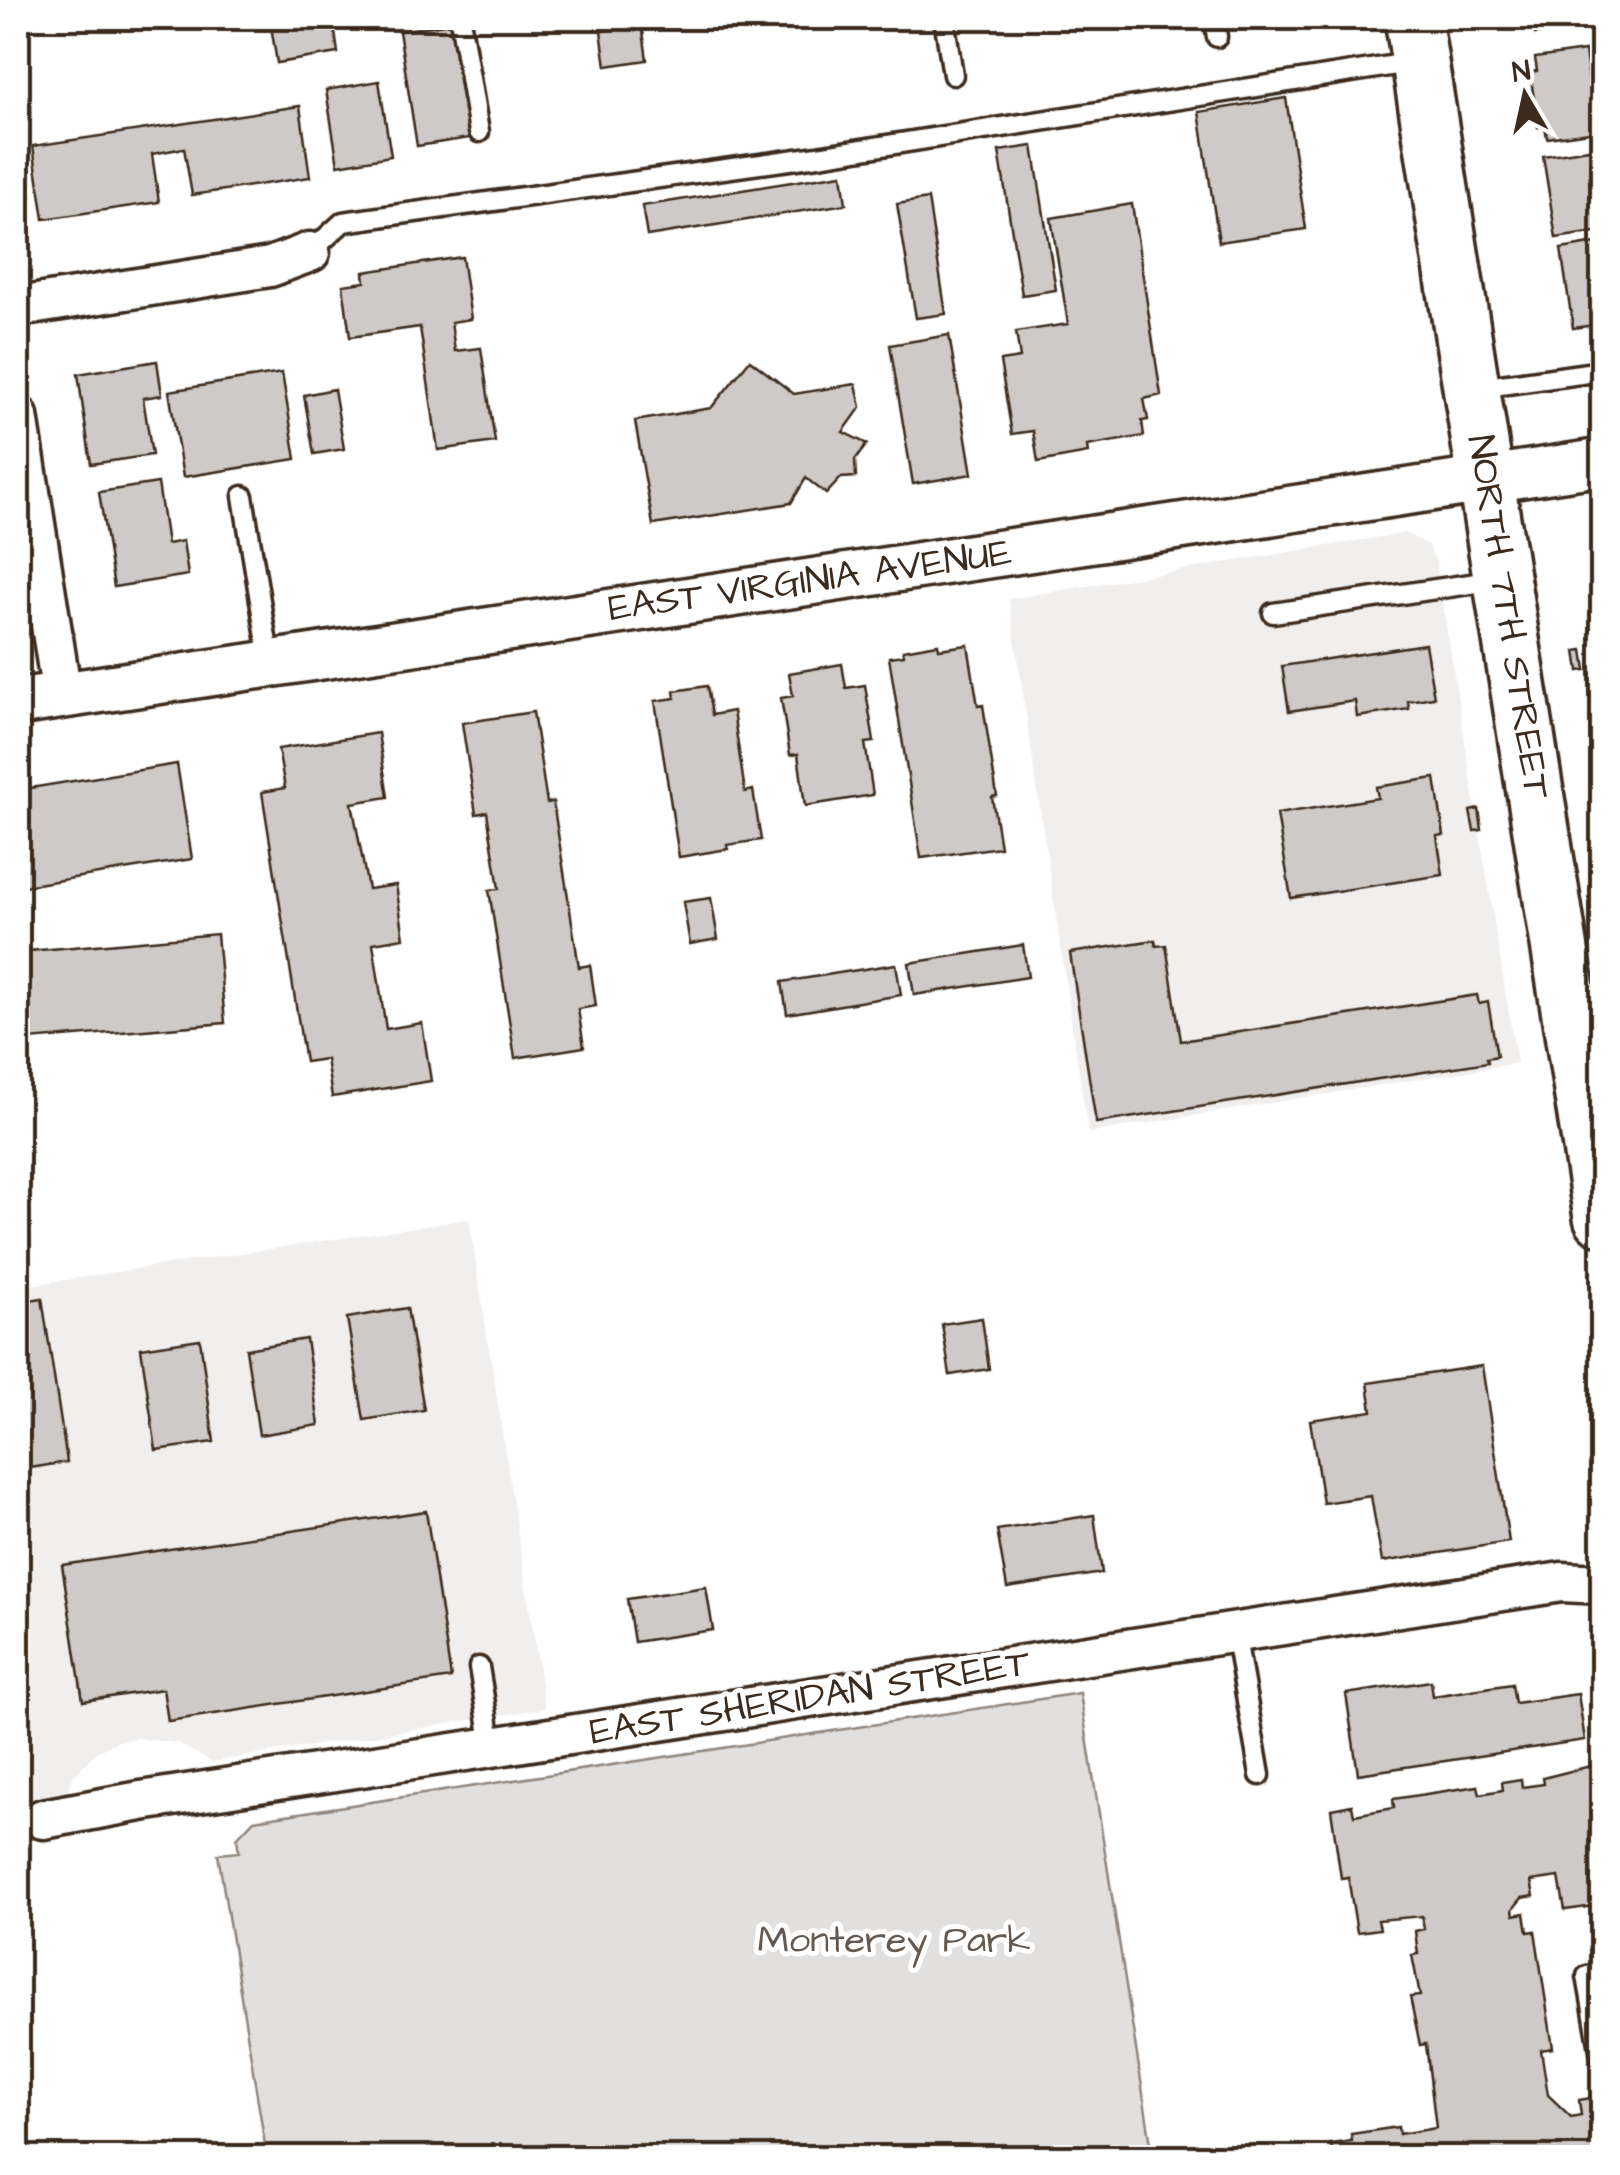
<svg xmlns="http://www.w3.org/2000/svg" width="1620" height="2175" font-family="'Architects Daughter',sans-serif">
<rect width="100%" height="100%" fill="#fff"/>
<filter id="ink" filterUnits="userSpaceOnUse"><feTurbulence type="fractalNoise" baseFrequency=".01" numOctaves="2"/><feDisplacementMap in="SourceGraphic" scale="20" xChannelSelector="R" yChannelSelector="G"/><feConvolveMatrix kernelMatrix="1 2 1 2 8 2 1 2 1" color-interpolation-filters="sRGB"/></filter>
<g filter="url(#ink)">
<path fill="#f1efee" d="M 1405,533 L 1428,545 L 1436,563 L 1517,1063 L 1088,1133 L 1009,599 Z
M 469,1219 L 545,1708 L 212,1762 L 177,1743 L 138,1738 L 118,1741 L 96,1752 L 72,1778 L 66,1801 L 69,1826 L 18,1834 L 18,1287 Z"/>
<path fill="#e2e0de" stroke="#8e857e" stroke-width="2.5" d="M 1080,1693 L 1153,2157 L 267,2157 L 218,1854 L 239,1852 L 237,1838 L 254,1820 Z"/>
<path fill="#cfcac7" stroke="#3b2a1e" stroke-width="2.5" d="M 323,18 L 333,18 L 338,53 L 277,63 L 271,26 Z
M 1532,18 L 1577,18 L 1579,26 L 1535,34 Z
M 458,22 L 476,137 L 417,146 L 399,31 Z
M 642,24 L 647,60 L 606,66 L 601,31 Z
M 1585,51 L 1589,79 L 1596,78 L 1601,107 L 1593,108 L 1597,131 L 1547,138 L 1545,126 L 1538,127 L 1530,72 L 1537,71 L 1535,58 Z
M 379,81 L 391,156 L 338,165 L 326,90 Z
M 1286,98 L 1306,229 L 1219,242 L 1199,112 Z
M 300,106 L 310,177 L 192,195 L 184,148 L 152,154 L 159,202 L 44,219 L 33,146 Z
M 1033,146 L 1056,290 L 1022,295 L 999,151 Z
M 1602,147 L 1602,231 L 1556,238 L 1543,156 Z
M 842,174 L 846,204 L 647,236 L 642,206 Z
M 928,199 L 946,314 L 916,318 L 897,204 Z
M 1132,204 L 1161,395 L 1144,399 L 1148,420 L 1142,421 L 1144,436 L 1087,446 L 1088,453 L 1038,462 L 1033,431 L 1012,434 L 1000,361 L 1020,358 L 1016,332 L 1068,324 L 1051,218 Z
M 1602,242 L 1602,324 L 1573,328 L 1561,249 Z
M 462,257 L 471,319 L 451,322 L 455,351 L 481,348 L 495,442 L 438,450 L 420,327 L 350,337 L 343,285 L 365,282 L 364,272 Z
M 949,335 L 972,474 L 913,484 L 890,345 Z
M 750,360 L 794,394 L 856,384 L 861,407 L 843,432 L 867,444 L 855,460 L 856,477 L 841,478 L 826,494 L 806,478 L 791,503 L 653,525 L 635,421 L 711,408 Z
M 157,361 L 162,395 L 143,398 L 152,455 L 91,464 L 78,374 Z
M 282,373 L 296,459 L 183,477 L 169,391 Z
M 334,389 L 344,449 L 314,454 L 304,395 Z
M 158,483 L 167,544 L 183,541 L 188,575 L 114,587 L 99,492 Z
M 938,644 L 939,649 L 968,645 L 978,706 L 983,705 L 997,796 L 992,797 L 1000,847 L 921,858 L 889,657 L 904,655 L 903,650 Z
M 1425,644 L 1434,697 L 1408,701 L 1409,709 L 1357,717 L 1355,701 L 1289,711 L 1282,666 Z
M 1583,650 L 1586,670 L 1579,671 L 1576,651 Z
M 842,664 L 846,688 L 865,685 L 874,742 L 865,743 L 873,795 L 805,806 L 798,754 L 790,755 L 781,698 L 793,696 L 789,673 Z
M 707,686 L 712,715 L 733,711 L 745,792 L 753,790 L 761,840 L 727,845 L 728,849 L 679,857 L 655,701 L 675,698 L 674,691 Z
M 533,712 L 547,803 L 553,802 L 579,967 L 590,965 L 596,1006 L 578,1009 L 584,1047 L 515,1058 L 489,890 L 499,889 L 487,812 L 476,814 L 462,723 Z
M 378,733 L 388,797 L 352,803 L 368,889 L 396,885 L 404,938 L 373,943 L 386,1029 L 422,1023 L 431,1081 L 332,1097 L 326,1059 L 305,1062 L 262,792 L 285,788 L 278,749 Z
M 177,764 L 192,859 L 18,887 L 18,790 Z
M 1435,778 L 1444,835 L 1437,836 L 1443,875 L 1291,898 L 1277,814 L 1378,798 L 1376,787 Z
M 1479,809 L 1482,830 L 1474,831 L 1470,811 Z
M 711,898 L 718,939 L 690,944 L 683,902 Z
M 217,934 L 225,1023 L 18,1041 L 18,952 Z
M 1155,940 L 1156,946 L 1166,945 L 1181,1041 L 1477,995 L 1479,1004 L 1488,1002 L 1497,1056 L 1487,1058 L 1488,1062 L 1096,1123 L 1070,953 Z
M 1023,945 L 1028,977 L 914,995 L 909,963 Z
M 896,964 L 901,995 L 787,1014 L 782,982 Z
M 42,1298 L 67,1462 L 18,1470 L 18,1302 Z
M 407,1308 L 424,1410 L 364,1420 L 347,1318 Z
M 982,1318 L 989,1369 L 950,1375 L 942,1324 Z
M 200,1339 L 214,1442 L 156,1450 L 141,1348 Z
M 306,1339 L 319,1425 L 259,1435 L 246,1349 Z
M 1482,1366 L 1509,1542 L 1382,1562 L 1371,1496 L 1323,1503 L 1310,1420 L 1372,1411 L 1368,1383 Z
M 426,1511 L 451,1678 L 168,1721 L 163,1689 L 83,1701 L 62,1565 Z
M 1094,1515 L 1102,1573 L 1007,1588 L 997,1530 Z
M 706,1587 L 713,1630 L 634,1642 L 627,1599 Z
M 1431,1681 L 1433,1696 L 1512,1684 L 1515,1703 L 1578,1694 L 1585,1740 L 1358,1774 L 1346,1694 Z
M 1602,1763 L 1602,1905 L 1565,1910 L 1559,1877 L 1531,1881 L 1534,1896 L 1522,1898 L 1513,1909 L 1514,1915 L 1525,1913 L 1528,1932 L 1535,1931 L 1553,2048 L 1541,2050 L 1548,2095 L 1571,2117 L 1581,2115 L 1579,2100 L 1602,2096 L 1602,2158 L 1333,2158 L 1331,2144 L 1352,2141 L 1351,2134 L 1398,2127 L 1399,2134 L 1436,2128 L 1426,2044 L 1420,2045 L 1410,1997 L 1420,1996 L 1412,1955 L 1418,1954 L 1415,1931 L 1424,1929 L 1422,1916 L 1378,1920 L 1380,1929 L 1357,1932 L 1348,1877 L 1341,1878 L 1331,1809 L 1352,1805 L 1354,1815 L 1394,1808 L 1393,1799 L 1478,1786 L 1480,1794 L 1503,1790 L 1502,1782 L 1521,1779 L 1522,1787 L 1544,1784 L 1543,1778 Z"/>
<g fill="none" stroke-linecap="round" stroke-linejoin="round">
<g stroke="#3b2a1e" stroke-width="25">
<path id="service" d="M 460,18 L 479,132
M 944,18 L 953,75
M 1214,18 L 1217,37
M 310,252 L 343,222 L 818,156 L 1415,62
M 1479,388 L 1602,371
M 243,496 L 270,662
M 1273,613 L 1497,580
M 1235,1632 L 1260,1775
M 479,1667 L 492,1747
M 1602,2061 L 1587,1976 L 1602,1973"/>
</g>
<g stroke="#3b2a1e" stroke-width="45">
<path id="minor" d="M 18,307 L 270,267 L 310,252
M 18,416 L 62,695
M 43,1819 L 141,1801 L 1562,1582 L 1602,1584"/>
</g>
<g stroke="#3b2a1e" stroke-width="52">
<path id="tertiary" d="M 18,702 L 1602,462"/>
</g>
<g stroke="#3b2a1e" stroke-width="62">
<path id="primary" d="M 1413,18 L 1602,1217"/>
</g>
<use href="#service" stroke="#fff" stroke-width="18"/>
<use href="#minor" stroke="#fff" stroke-width="38"/>
<use href="#tertiary" stroke="#fff" stroke-width="45"/>
<use href="#primary" stroke="#fff" stroke-width="55"/>
</g>
</g>
<g text-anchor="middle" dominant-baseline="central" stroke-width="10" stroke-linejoin="round" paint-order="stroke">
<g font-size="38" fill="#3b2a1e" stroke="#fff">
<text transform="translate(810 581) rotate(-8)">EAST VIRGINIA AVENUE</text>
<text transform="translate(1508 617) rotate(81)">NORTH 7TH STREET</text>
<text transform="translate(810 1698) rotate(-9)">EAST SHERIDAN STREET</text>
</g>
<g font-size="38" fill="#65584e" stroke="#fff">
<text x="894" y="1941">Monterey Park</text>
</g>
</g>
<rect width="1620" height="2175" fill="none" stroke="#fff" stroke-width="60"/>
<rect x="30" y="30" width="1560" height="2115" fill="none" stroke="#3b2a1e" stroke-width="4" filter="url(#ink)"/>
<g transform="translate(1525 95) rotate(351)" stroke="#ffffff" stroke-width="8" paint-order="stroke">
<path d="M0-8L18 38L0 25L-18 38Z" fill="#3b2a1e"/>
<text y="-15" font-size="28" font-weight="bold" text-anchor="middle" fill="#3b2a1e">N</text>
</g>
</svg>
